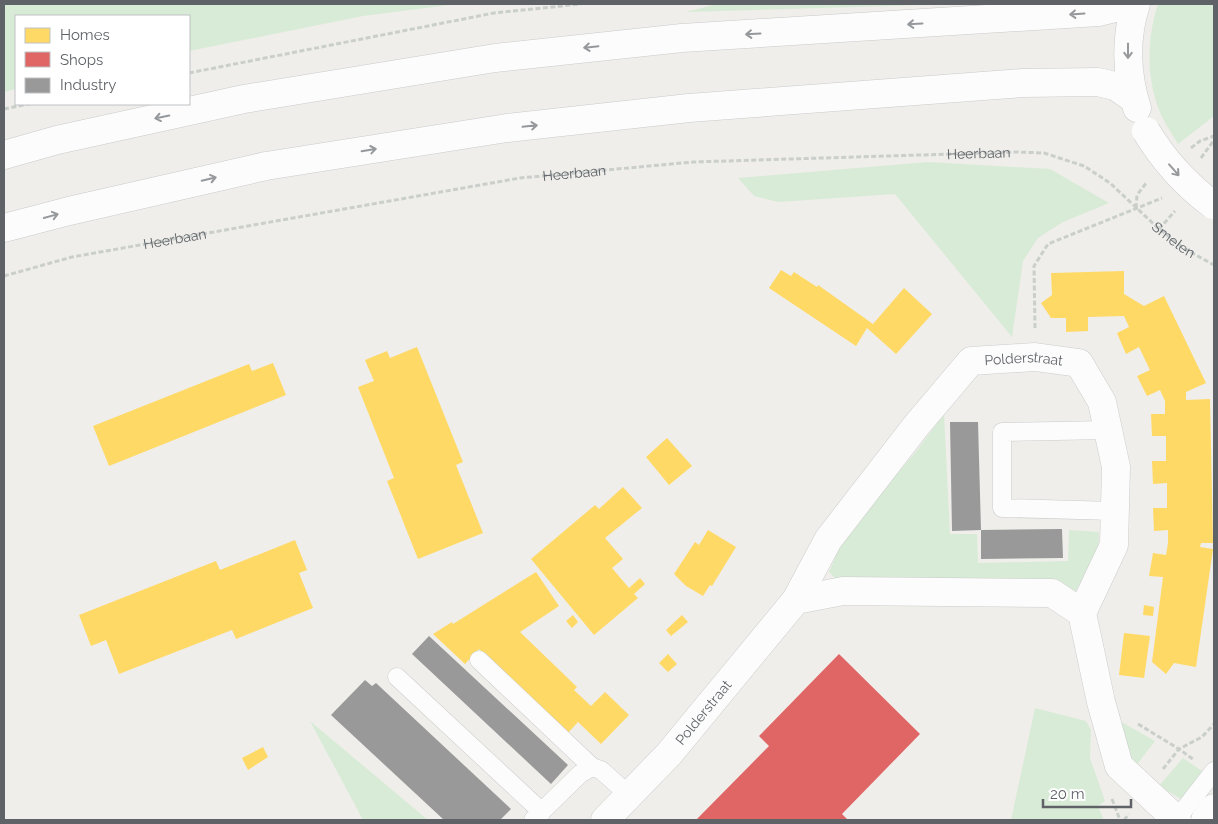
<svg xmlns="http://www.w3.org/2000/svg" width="1218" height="824" font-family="Raleway,sans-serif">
<rect width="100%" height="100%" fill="#efeeea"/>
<path fill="#d8ebd6" d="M 4,4 L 457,4 L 363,16 L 189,51 L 189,16 L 16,16 L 16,89 L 4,92 Z
M 717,4 L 959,4 L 686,12 Z
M 1158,4 L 1214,4 L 1214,116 L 1178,144 C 1173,135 1167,127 1162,117 C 1146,82 1146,41 1158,4 Z
M 928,162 L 1050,169 L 1109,203 L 1063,222 L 1038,238 L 1023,261 L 1012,337 L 895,194 L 778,202 L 754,196 L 738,178 Z
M 944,414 L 950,534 L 977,534 L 978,563 L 1068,561 L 1069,530 L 1099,532 L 1098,554 L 1075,592 L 837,580 L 829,572 L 839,548 L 860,517 L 915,453 Z
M 1035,708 L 1086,721 L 1091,730 L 1090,758 L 1105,801 L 1098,806 L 1104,820 L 1011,820 Z
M 1118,720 L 1155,741 L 1135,767 L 1124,741 Z
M 310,721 L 428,820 L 363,820 Z
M 1183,758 L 1202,771 L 1181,799 L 1159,786 Z"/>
<path fill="#ffd966" d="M 781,270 L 791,276 L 794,272 L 817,287 L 818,285 L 873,324 L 904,288 L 932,314 L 896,354 L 867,328 L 856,346 L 769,288 Z
M 1124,271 L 1124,294 L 1144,306 L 1164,296 L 1206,383 L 1186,392 L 1186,400 L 1210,399 L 1213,543 L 1201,543 L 1200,547 L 1213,549 L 1196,667 L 1174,663 L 1166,674 L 1152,662 L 1163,577 L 1149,576 L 1153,553 L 1166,555 L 1168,543 L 1168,530 L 1154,531 L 1153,508 L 1167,508 L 1167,483 L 1153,484 L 1152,461 L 1166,461 L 1166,436 L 1152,436 L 1151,414 L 1165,414 L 1165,401 L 1160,390 L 1147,396 L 1137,376 L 1150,370 L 1139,347 L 1126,354 L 1117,333 L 1129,327 L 1124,316 L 1088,317 L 1088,331 L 1066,332 L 1066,318 L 1051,318 L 1041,303 L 1052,295 L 1051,273 Z
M 417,347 L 463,462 L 456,465 L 483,533 L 418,559 L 387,481 L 394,478 L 358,387 L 374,381 L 365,360 L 387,351 L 390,358 Z
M 273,363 L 286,395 L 109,466 L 93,426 L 249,364 L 252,371 Z
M 667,438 L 692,466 L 669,485 L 646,457 Z
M 623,487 L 642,508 L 605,538 L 623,559 L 612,568 L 629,588 L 640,578 L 645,584 L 634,594 L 638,598 L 594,635 L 531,559 L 595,505 L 599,509 Z
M 708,530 L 736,547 L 712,586 L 710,585 L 703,596 L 686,586 L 674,574 L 695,542 L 699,545 Z
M 295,540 L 307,570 L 299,573 L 313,608 L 236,639 L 232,630 L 119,674 L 106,640 L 91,646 L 79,615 L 216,561 L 220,570 Z
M 536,572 L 559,606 L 520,632 L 577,687 L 574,690 L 591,706 L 605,692 L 629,715 L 601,744 L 578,722 L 568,733 L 479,649 L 465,664 L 433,634 L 452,622 L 453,624 Z
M 1144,605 L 1154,607 L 1153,616 L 1143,615 Z
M 573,615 L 578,622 L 572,628 L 566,621 Z
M 682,615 L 688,622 L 671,636 L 666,630 Z
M 1124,633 L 1150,636 L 1144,678 L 1119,675 Z
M 668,654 L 677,664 L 668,672 L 659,663 Z
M 263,747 L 268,757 L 248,770 L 242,758 Z"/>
<path fill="#e06666" d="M 839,654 L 920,734 L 842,814 L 848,820 L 696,820 L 769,746 L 759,736 Z"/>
<path fill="#999" d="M 950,422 L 978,422 L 981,530 L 1062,529 L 1063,558 L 981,559 L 981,530 L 952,531 Z
M 429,636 L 568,765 L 551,784 L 412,654 Z
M 365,680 L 372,686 L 376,683 L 511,809 L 500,820 L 444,820 L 331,715 Z"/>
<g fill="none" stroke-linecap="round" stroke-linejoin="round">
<g stroke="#cbcccc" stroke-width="19">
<path id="service" d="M 1108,430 L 1002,432 L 1002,508 L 1115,511
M 479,660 L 592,767
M 397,677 L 542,812
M 533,820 L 580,774 L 592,767 L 601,770 L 629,795
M 1176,820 L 1214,771"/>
</g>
<g stroke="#cbcccc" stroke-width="29">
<g id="minor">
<path id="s2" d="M 796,600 L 828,540 L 916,426 L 971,361 L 1035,357 L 1079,363 L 1102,402 L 1116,467 L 1114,545 L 1082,613 L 1101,702 L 1119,766 L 1177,820"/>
<path id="s3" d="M 605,820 L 669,754 L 796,600 L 843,591 L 1052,593 L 1082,613"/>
</g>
</g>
<g stroke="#cbcccc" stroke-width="29">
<path id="tertiary" d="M 1205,820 L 1214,808"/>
</g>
<g stroke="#cacacb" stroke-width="29">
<path id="secondary" d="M 1136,4 C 1125,37 1126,74 1137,108
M 4,155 L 57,140 L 244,99 L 495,58 L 682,38 L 1099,12 L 1120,7 L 1124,4
M 4,228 L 69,211 L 266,166 L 507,128 L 689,108 L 1023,83 L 1098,82 L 1115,86 L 1134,99"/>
</g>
<g stroke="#cacfcc" stroke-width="3" stroke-dasharray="5 2.5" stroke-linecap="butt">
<path d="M 189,73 L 494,13 L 581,4"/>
<path d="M 4,109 L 29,104"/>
<path d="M 1191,148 L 1200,141 L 1214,136"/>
<path d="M 1201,158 L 1214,140"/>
<path d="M 1136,208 L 1137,195 L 1147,182"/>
<path d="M 1159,229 L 1175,211"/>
<path id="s1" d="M 4,276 L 72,257 L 520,178 L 693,162 L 1017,152 L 1044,153 L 1084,166 L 1110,183 L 1159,229 L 1185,249 L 1214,265"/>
<path d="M 1035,328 L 1034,266 L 1048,244 L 1162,198"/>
<path d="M 1138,724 L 1179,749 L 1194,760"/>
<path d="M 1163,769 L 1179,749 L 1202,737 L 1214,724"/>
<path d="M 1112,799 L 1120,820"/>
<path d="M 1124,820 L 1129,814"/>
</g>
<use href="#service" stroke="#fdfcfc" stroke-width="18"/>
<use href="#minor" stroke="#fdfcfc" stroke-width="28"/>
<use href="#tertiary" stroke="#fdfcfc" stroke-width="28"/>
<use href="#secondary" stroke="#fdfcfc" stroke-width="28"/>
<g stroke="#cacacb" stroke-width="29" stroke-linecap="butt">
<path id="secondary-bridge" d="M 1146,131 C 1164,161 1185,184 1213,205"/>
</g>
<use href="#secondary-bridge" stroke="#fdfcfc" stroke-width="28"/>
</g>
<defs><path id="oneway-shaft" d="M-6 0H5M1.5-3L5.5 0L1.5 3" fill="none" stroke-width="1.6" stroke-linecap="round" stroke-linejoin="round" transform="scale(1.25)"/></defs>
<g stroke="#96999c">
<use href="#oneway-shaft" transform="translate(1077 14) rotate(176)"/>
<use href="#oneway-shaft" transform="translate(915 24) rotate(177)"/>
<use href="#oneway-shaft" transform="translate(753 34) rotate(177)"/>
<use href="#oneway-shaft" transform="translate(591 47) rotate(174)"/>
<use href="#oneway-shaft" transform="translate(1128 51) rotate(90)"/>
<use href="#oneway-shaft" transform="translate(162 117) rotate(168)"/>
<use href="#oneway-shaft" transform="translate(530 126) rotate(-6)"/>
<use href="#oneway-shaft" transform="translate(369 150) rotate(-9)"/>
<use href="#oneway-shaft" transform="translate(1174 170) rotate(49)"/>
<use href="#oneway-shaft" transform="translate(209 179) rotate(-13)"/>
<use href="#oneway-shaft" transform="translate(51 216) rotate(-15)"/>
</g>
<g text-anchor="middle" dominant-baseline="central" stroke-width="5" stroke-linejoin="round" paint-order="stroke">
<g font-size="14" fill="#5f6368" stroke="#fff">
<text stroke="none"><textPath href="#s1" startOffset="985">Heerbaan</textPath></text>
<text stroke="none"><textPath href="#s1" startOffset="580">Heerbaan</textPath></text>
<text stroke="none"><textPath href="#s1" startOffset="1209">Smelen</textPath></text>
<text stroke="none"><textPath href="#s1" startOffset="175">Heerbaan</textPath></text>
<text stroke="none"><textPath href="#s2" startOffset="350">Polderstraat</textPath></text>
<text stroke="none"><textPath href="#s3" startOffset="146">Polderstraat</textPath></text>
</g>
</g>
<rect width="1218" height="824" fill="none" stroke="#5f6368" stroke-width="10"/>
<rect x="15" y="15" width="175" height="90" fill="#ffffff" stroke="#bfc1c3"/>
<rect x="25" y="28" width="25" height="15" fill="#ffd966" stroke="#bfc1c3"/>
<text x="60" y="40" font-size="15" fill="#5f6368">Homes</text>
<rect x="25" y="52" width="25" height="15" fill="#e06666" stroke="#bfc1c3"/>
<text x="60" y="65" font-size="15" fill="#5f6368">Shops</text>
<rect x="25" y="78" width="25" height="15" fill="#999999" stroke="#bfc1c3"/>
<text x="60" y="90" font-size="15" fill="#5f6368">Industry</text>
<path d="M1043 799v8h88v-8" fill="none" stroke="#5f6368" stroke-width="2.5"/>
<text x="1050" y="799" font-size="15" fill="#5f6368" stroke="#ffffff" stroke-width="4" paint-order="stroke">20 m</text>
</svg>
